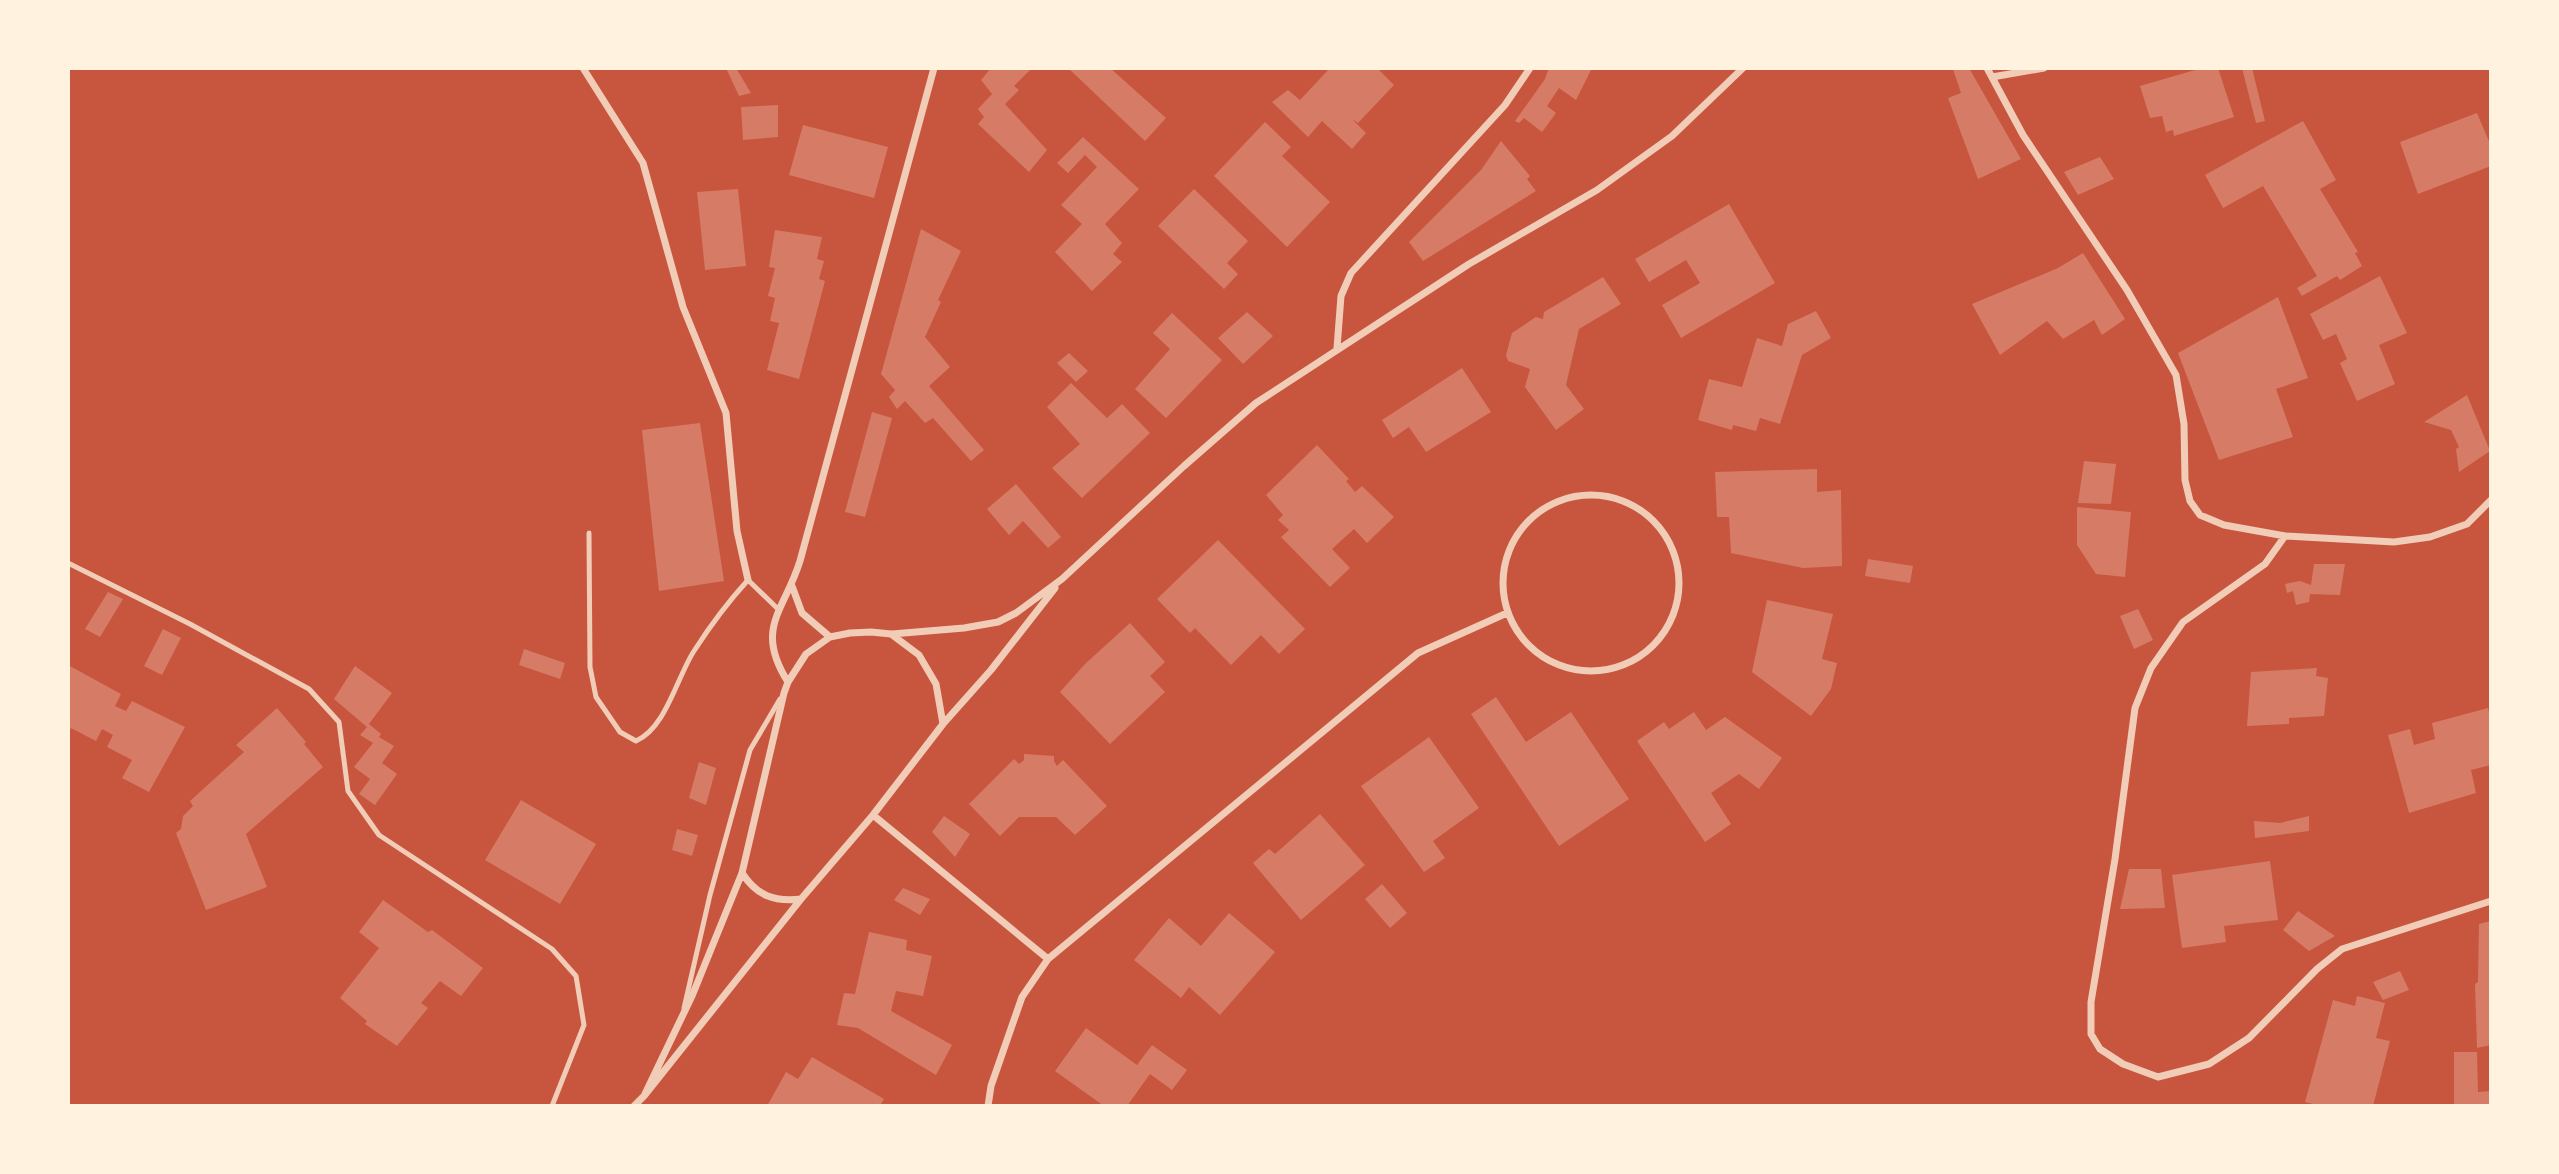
<svg xmlns="http://www.w3.org/2000/svg" width="2559" height="1174" font-family="Roboto,sans-serif">
<rect width="100%" height="100%" fill="#c8553d"/>
<path fill="#d67c66" d="M 726,68 L 736,68 L 751,93 L 739,96 Z
M 991,68 L 1032,68 L 1014,86 L 1019,90 L 1005,104 L 1047,150 L 1029,172 L 978,124 L 984,117 L 978,109 L 992,94 L 981,80 Z
M 1068,68 L 1110,68 L 1166,118 L 1145,141 Z
M 1330,68 L 1377,68 L 1394,85 L 1358,123 L 1352,119 L 1366,133 L 1352,149 L 1322,121 L 1308,137 L 1272,102 L 1288,90 L 1300,100 Z
M 1549,68 L 1592,68 L 1576,100 L 1559,88 L 1547,106 L 1556,113 L 1542,132 L 1524,118 L 1519,123 L 1515,121 L 1545,79 Z
M 1955,68 L 1969,68 L 2021,159 L 1978,179 L 1948,98 L 1961,93 L 1953,69 Z
M 2202,68 L 2218,68 L 2234,117 L 2174,136 L 2173,130 L 2166,132 L 2162,116 L 2150,118 L 2140,86 Z
M 2242,68 L 2252,68 L 2265,121 L 2256,123 Z
M 778,105 L 778,137 L 743,140 L 741,107 Z
M 2477,113 L 2491,146 L 2491,166 L 2418,194 L 2400,142 Z
M 2303,121 L 2336,180 L 2320,189 L 2358,252 L 2355,253 L 2362,266 L 2340,280 L 2337,276 L 2302,296 L 2297,288 L 2317,276 L 2263,186 L 2223,208 L 2205,175 Z
M 1265,122 L 1291,147 L 1282,156 L 1330,202 L 1287,247 L 1214,176 Z
M 803,125 L 888,147 L 874,198 L 789,175 Z
M 1083,137 L 1139,189 L 1105,224 L 1122,243 L 1113,254 L 1122,262 L 1092,291 L 1055,252 L 1082,224 L 1061,205 L 1097,167 L 1085,155 L 1068,173 L 1057,163 Z
M 1501,141 L 1530,176 L 1527,179 L 1536,191 L 1423,261 L 1409,242 L 1481,170 Z
M 2100,157 L 2114,179 L 2078,195 L 2064,172 Z
M 738,189 L 746,266 L 705,270 L 697,192 Z
M 1194,189 L 1248,241 L 1227,263 L 1238,274 L 1224,289 L 1158,226 Z
M 1729,204 L 1775,283 L 1681,338 L 1662,305 L 1700,283 L 1686,260 L 1649,282 L 1635,259 Z
M 921,229 L 961,251 L 938,300 L 941,302 L 925,337 L 950,367 L 929,386 L 984,450 L 971,461 L 933,418 L 925,423 L 905,401 L 897,409 L 889,397 L 895,390 L 881,374 Z
M 775,230 L 822,237 L 817,259 L 824,261 L 819,279 L 825,281 L 799,379 L 767,370 L 779,323 L 770,321 L 775,298 L 768,296 L 775,268 L 769,267 Z
M 2083,253 L 2125,319 L 2102,335 L 2094,320 L 2063,339 L 2047,321 L 2000,355 L 1972,304 L 2058,268 Z
M 2380,276 L 2407,333 L 2379,345 L 2395,384 L 2357,401 L 2340,363 L 2347,359 L 2336,334 L 2323,340 L 2310,314 Z
M 1603,277 L 1621,304 L 1579,329 L 1566,385 L 1584,409 L 1556,430 L 1525,387 L 1530,369 L 1508,361 L 1506,355 L 1512,333 L 1536,317 L 1543,319 L 1544,312 Z
M 2278,297 L 2308,378 L 2276,389 L 2293,437 L 2219,460 L 2178,353 Z
M 1816,311 L 1831,338 L 1802,355 L 1780,424 L 1760,418 L 1756,431 L 1733,425 L 1732,430 L 1698,420 L 1709,379 L 1742,387 L 1757,338 L 1782,346 L 1788,324 Z
M 1247,312 L 1273,336 L 1243,364 L 1218,338 Z
M 1172,313 L 1222,360 L 1166,418 L 1135,389 L 1170,349 L 1153,333 Z
M 1069,353 L 1088,371 L 1076,382 L 1057,363 Z
M 1462,368 L 1491,412 L 1426,452 L 1409,427 L 1393,438 L 1382,420 Z
M 1071,383 L 1107,418 L 1122,404 L 1150,433 L 1082,498 L 1052,468 L 1080,444 L 1047,407 Z
M 2467,395 L 2490,451 L 2459,472 L 2456,449 L 2459,447 L 2451,430 L 2424,422 Z
M 872,412 L 892,418 L 865,517 L 845,512 Z
M 700,423 L 724,581 L 659,591 L 642,430 Z
M 1317,445 L 1349,479 L 1346,481 L 1355,492 L 1362,486 L 1394,517 L 1367,543 L 1354,529 L 1332,549 L 1350,568 L 1330,587 L 1281,537 L 1289,530 L 1278,520 L 1283,515 L 1266,495 Z
M 2084,461 L 2116,464 L 2111,504 L 2078,503 Z
M 1817,469 L 1817,492 L 1841,490 L 1842,566 L 1803,568 L 1731,553 L 1729,517 L 1717,517 L 1715,472 Z
M 1016,484 L 1061,537 L 1048,548 L 1023,521 L 1009,535 L 987,509 Z
M 2077,507 L 2131,512 L 2125,577 L 2096,574 L 2077,545 Z
M 1218,540 L 1305,629 L 1279,654 L 1261,635 L 1231,665 L 1195,628 L 1190,633 L 1157,599 Z
M 1868,559 L 1913,566 L 1910,583 L 1865,576 Z
M 2314,564 L 2345,564 L 2340,595 L 2310,594 L 2309,602 L 2296,605 L 2293,591 L 2287,593 L 2285,584 L 2300,581 L 2311,585 Z
M 108,592 L 123,599 L 100,637 L 85,629 Z
M 1767,600 L 1833,614 L 1822,659 L 1837,663 L 1831,689 L 1811,716 L 1752,672 Z
M 2138,609 L 2153,640 L 2134,649 L 2120,616 Z
M 1130,623 L 1165,662 L 1150,676 L 1165,692 L 1110,744 L 1060,692 L 1085,664 Z
M 163,629 L 181,638 L 162,675 L 144,666 Z
M 524,649 L 565,663 L 560,679 L 519,665 Z
M 68,665 L 121,694 L 115,706 L 126,711 L 132,701 L 185,727 L 149,792 L 122,778 L 132,760 L 107,747 L 113,735 L 102,729 L 96,741 L 71,728 L 68,734 Z
M 355,666 L 392,693 L 369,724 L 381,734 L 379,737 L 394,746 L 382,763 L 397,774 L 375,805 L 359,794 L 370,779 L 354,767 L 373,743 L 360,735 L 367,727 L 334,699 Z
M 2317,668 L 2316,676 L 2328,678 L 2324,716 L 2289,718 L 2289,724 L 2247,726 L 2251,672 Z
M 1496,697 L 1526,742 L 1571,712 L 1629,799 L 1559,846 L 1471,714 Z
M 277,708 L 306,742 L 304,744 L 323,767 L 246,834 L 267,887 L 206,910 L 176,833 L 181,829 L 183,816 L 193,806 L 190,801 L 244,752 L 236,745 Z
M 2488,708 L 2491,721 L 2491,765 L 2471,770 L 2476,793 L 2409,813 L 2388,735 L 2410,729 L 2414,745 L 2435,739 L 2432,723 Z
M 1694,712 L 1706,730 L 1725,717 L 1782,758 L 1759,789 L 1739,774 L 1711,793 L 1731,824 L 1705,842 L 1637,741 L 1664,722 L 1669,729 Z
M 1429,737 L 1479,808 L 1433,841 L 1445,858 L 1424,872 L 1361,786 Z
M 1024,754 L 1054,756 L 1054,761 L 1057,766 L 1063,760 L 1107,806 L 1075,835 L 1056,817 L 1019,817 L 1000,836 L 969,804 L 1014,759 L 1019,764 L 1024,760 Z
M 699,762 L 716,768 L 706,805 L 689,798 Z
M 521,800 L 596,844 L 560,904 L 485,860 Z
M 1320,814 L 1365,865 L 1301,920 L 1253,863 L 1269,849 L 1275,854 Z
M 944,816 L 970,834 L 955,857 L 932,832 Z
M 2309,816 L 2309,831 L 2255,838 L 2254,821 L 2280,823 Z
M 677,829 L 698,835 L 692,856 L 672,850 Z
M 2270,861 L 2278,920 L 2224,926 L 2226,942 L 2182,948 L 2172,875 Z
M 2129,869 L 2161,869 L 2165,908 L 2120,909 Z
M 1382,884 L 1407,913 L 1390,928 L 1365,899 Z
M 903,888 L 930,899 L 920,915 L 894,900 Z
M 383,900 L 428,932 L 432,930 L 483,968 L 461,996 L 440,981 L 421,1003 L 428,1008 L 397,1046 L 365,1024 L 367,1021 L 340,998 L 379,948 L 359,932 Z
M 2298,911 L 2335,936 L 2309,951 L 2283,930 Z
M 1229,913 L 1275,952 L 1220,1015 L 1189,987 L 1181,998 L 1134,960 L 1169,918 L 1201,946 Z
M 2491,921 L 2491,1045 L 2477,1048 L 2475,984 L 2478,982 L 2479,924 Z
M 869,932 L 907,940 L 906,950 L 932,956 L 923,996 L 896,991 L 891,1011 L 952,1045 L 936,1075 L 858,1028 L 837,1025 L 844,993 L 855,994 Z
M 2400,971 L 2409,990 L 2383,1000 L 2373,982 Z
M 2357,996 L 2385,1003 L 2376,1038 L 2390,1041 L 2373,1106 L 2322,1106 L 2305,1102 L 2333,1000 L 2355,1006 Z
M 1086,1028 L 1137,1065 L 1152,1045 L 1187,1070 L 1172,1090 L 1150,1074 L 1127,1106 L 1104,1106 L 1055,1071 Z
M 2454,1052 L 2477,1052 L 2478,1092 L 2491,1091 L 2491,1106 L 2454,1106 Z
M 812,1057 L 884,1099 L 880,1106 L 767,1106 L 786,1072 L 798,1079 Z"/>
<g fill="none" stroke-linecap="round" stroke-linejoin="round">
<path stroke="#f1ccb7" stroke-width="5" d="M 589,533 L 590,667 L 596,697 L 620,732 L 636,741 C 666,728 677,677 694,651 C 710,626 728,602 748,580 L 779,610
M 68,563 L 190,624 L 309,689 L 339,722 L 348,791 L 379,835 L 552,949 L 576,976 L 584,1025 L 552,1106
M 684,1008 L 710,895 L 750,750 L 780,699"/>
<path stroke="#f1ccb7" stroke-width="7" d="M 583,68 L 643,163 L 683,307 L 726,413 L 737,531 L 748,580
M 1987,68 L 2023,135 L 2127,290 L 2176,375 L 2184,424 L 2185,480 L 2190,501 L 2200,515 L 2224,525 L 2285,536 L 2394,542 L 2430,537 L 2467,524 L 2491,500
M 1992,77 L 2044,68
M 1337,348 L 1341,296 L 1351,273 L 1505,105 L 1530,68
M1503 583a88 88 0 1 1 176 0a88 88 0 1 1-176 0Z
M 2285,536 L 2265,564 L 2183,622 L 2151,668 L 2135,708 L 2115,859 L 2091,1002 L 2091,1034 L 2100,1049 L 2123,1064 L 2158,1077 L 2209,1064 L 2249,1038 L 2317,969 L 2342,949 L 2491,901
M 792,586 L 802,613 L 830,637
M 892,634 L 964,628 L 998,622 L 1016,613 L 1062,579 L 1184,466 L 1256,403 L 1469,264 L 1597,190 L 1672,136 L 1743,68
M 788,682 C 754,628 784,612 800,561 L 934,68
M 943,724 L 991,670 L 1055,588
M 873,815 L 1048,959
M 742,873 C 757,896 774,902 801,899
M 634,1106 L 644,1096 L 801,899 L 873,815 L 943,724 L 936,684 L 919,655 L 891,634 L 871,632 L 850,633 L 830,637 L 806,654 L 788,682 L 784,693 L 742,873 L 692,996 L 644,1096
M 988,1106 L 991,1086 L 1022,997 L 1048,959 L 1418,653 L 1507,613"/>
</g>
<rect width="2559" height="1174" fill="none" stroke="#fff3e0" stroke-width="140"/>
</svg>
